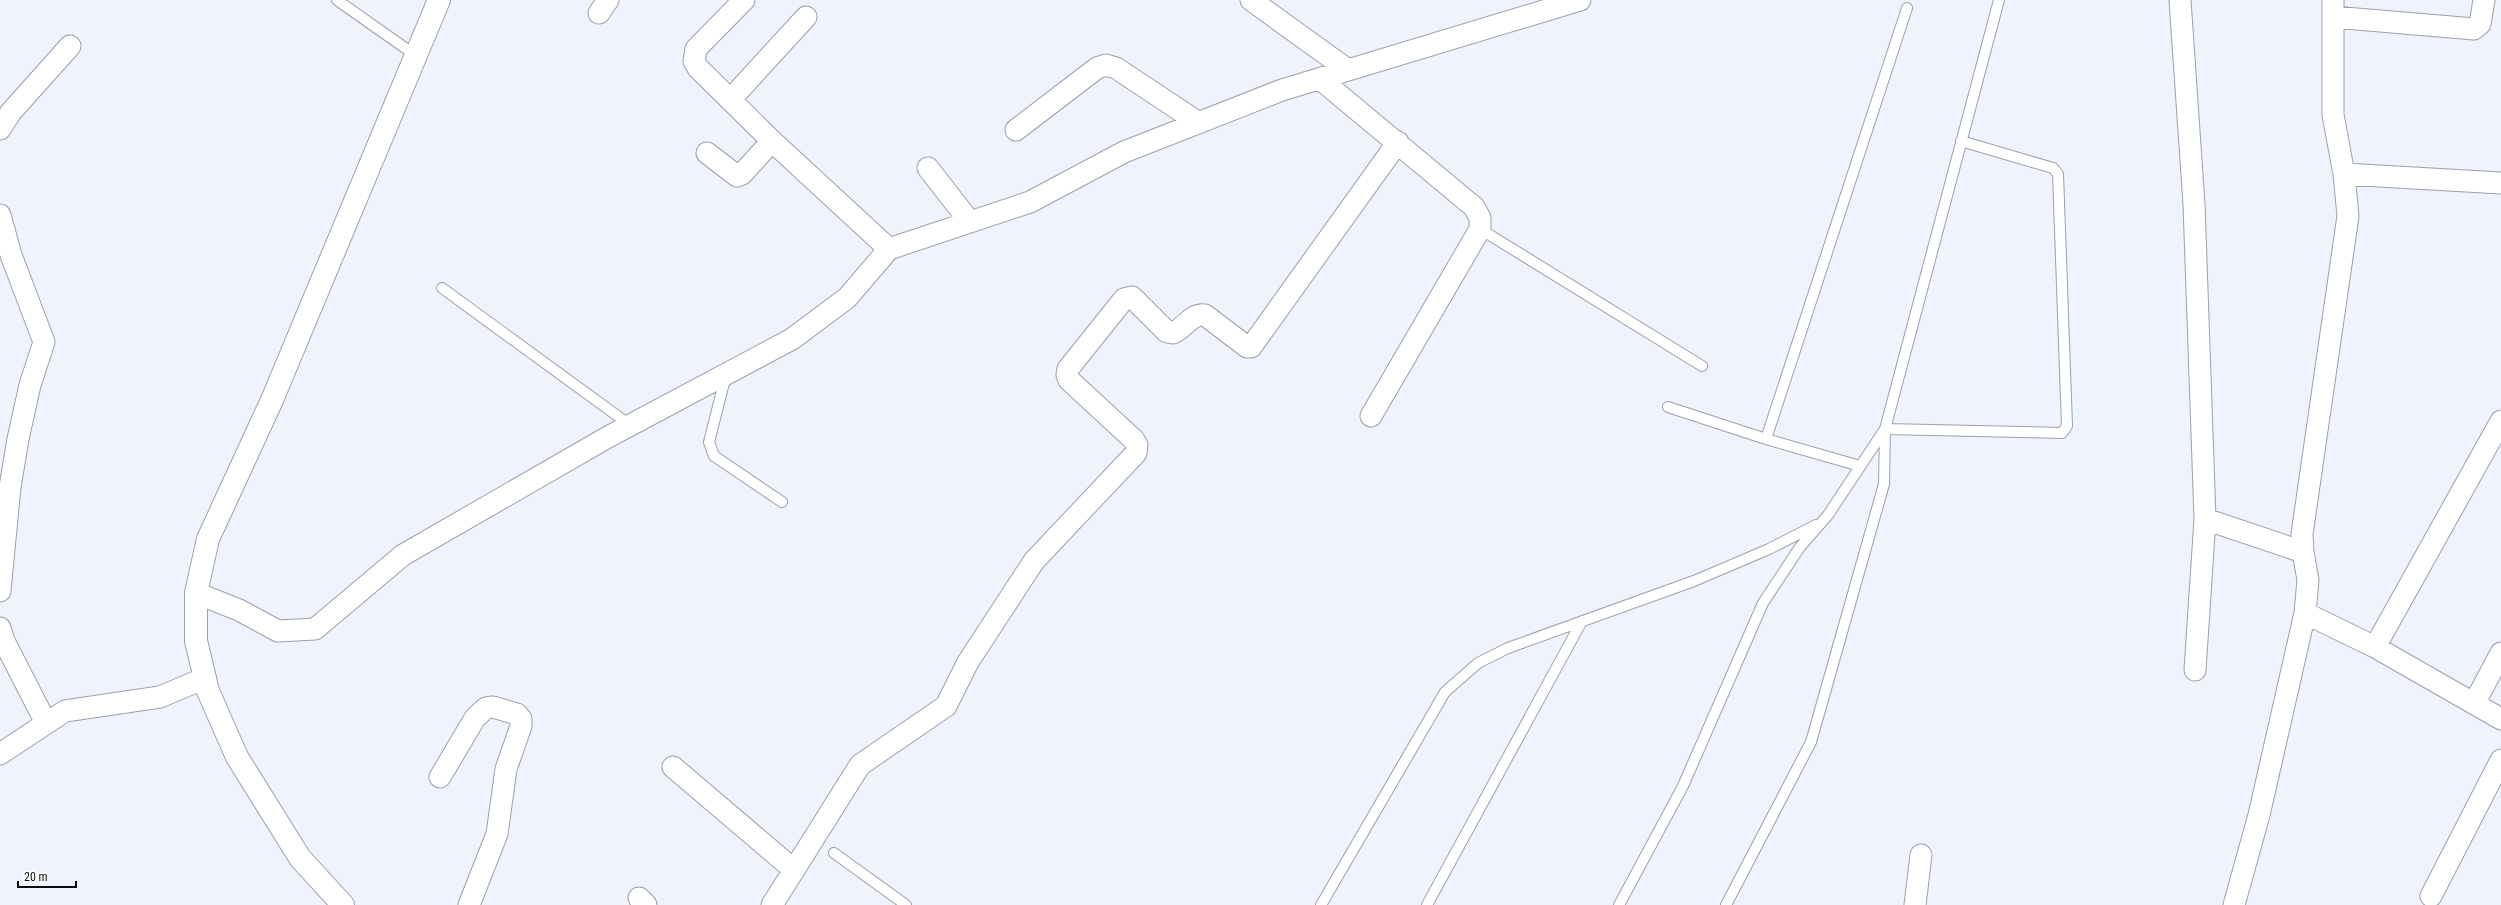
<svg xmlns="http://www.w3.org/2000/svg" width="2501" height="905" font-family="'Roboto Condensed',sans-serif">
<rect width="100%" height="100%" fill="#eef3fd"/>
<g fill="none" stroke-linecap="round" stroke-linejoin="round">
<g stroke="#9ba0aa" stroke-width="12">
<path id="service" d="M 337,0 L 415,55
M 1480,229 L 1702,366
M 442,288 L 630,425
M 726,375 L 709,442 L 714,456 L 782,502
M 1668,407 L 1766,439 L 1860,466
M 1766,439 L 1907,8
M 834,853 L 906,905
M 1321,905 L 1445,692 L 1478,663 L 1508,648 L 1694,581 L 1769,549 L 1816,525
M 1427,905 L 1582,621
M 1619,905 L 1683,786 L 1763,603 L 1800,547 L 1828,515 L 1885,429 L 2062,433 L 2067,426 L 2058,174 L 2053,168 L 1961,141
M 1726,905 L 1811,742 L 1884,484 L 1885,429 L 1999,0"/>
</g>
<g stroke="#9ba0aa" stroke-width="23">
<path id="minor" d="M 744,0 L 696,49 L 694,61 L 698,68 L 772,141 L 889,249
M 1251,0 L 1348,70
M 2180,0 L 2194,204 L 2205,519 L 2195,670
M 599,13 L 608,0
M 2333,17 L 2474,29 L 2480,24 L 2484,0
M 1320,79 L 1474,207 L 1480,218 L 1480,229 L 1371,416
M 730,100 L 806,17
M 0,129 L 11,112 L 70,46
M 1016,130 L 1097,68 L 1106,65 L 1116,68 L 1199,123
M 707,153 L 737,176 L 742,174 L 772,141
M 928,168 L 970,222
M 2344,174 L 2501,183
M 0,215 L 11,255 L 44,342 L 30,385 L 18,439 L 10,487 L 0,591
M 2205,519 L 2303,552
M 196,593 L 239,610 L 278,631 L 315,629 L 403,555 L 608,437 L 792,339 L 847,298 L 889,249 L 1030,202 L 1124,152 L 1282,90 L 1580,0
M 2305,613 L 2375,647 L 2501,719
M 0,628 L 4,641 L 46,723
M 2375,647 L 2501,421
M 2475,702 L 2501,653
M 0,754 L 65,711 L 160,697 L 205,678
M 673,767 L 794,870
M 440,777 L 475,718 L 486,708 L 493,707 L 517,714 L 521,719 L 521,726 L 506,769 L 497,834 L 469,905
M 2431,896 L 2501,760
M 639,898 L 646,905
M 772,905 L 860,765 L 946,706 L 968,662 L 1034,561 L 1136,453 L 1137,445 L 1134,440 L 1069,380 L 1067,375 L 1068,369 L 1124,299 L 1132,297 L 1167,332 L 1173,333 C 1184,329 1192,312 1205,315 L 1247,347 L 1251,347 L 1398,142
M 1915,905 L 1921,855
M 2234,905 L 2259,815 L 2305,613 L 2308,580 L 2303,552 L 2302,534 L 2348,216 L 2344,174 L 2333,115 L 2333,0"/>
</g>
<g stroke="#9ba0aa" stroke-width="24">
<path id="tertiary" d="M 343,905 L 300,858 L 237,757 L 208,691 L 196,641 L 196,593 L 208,539 L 272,400 L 439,0"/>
</g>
<use href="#service" stroke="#fff" stroke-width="10"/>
<use href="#minor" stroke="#fff" stroke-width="21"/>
<use href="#tertiary" stroke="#fff" stroke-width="22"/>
</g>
<path d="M18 881v6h58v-6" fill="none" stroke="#0a0b0e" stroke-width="2"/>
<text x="24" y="881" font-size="12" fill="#0a0b0e" stroke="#ffffff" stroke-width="3" paint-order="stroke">20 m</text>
</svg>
